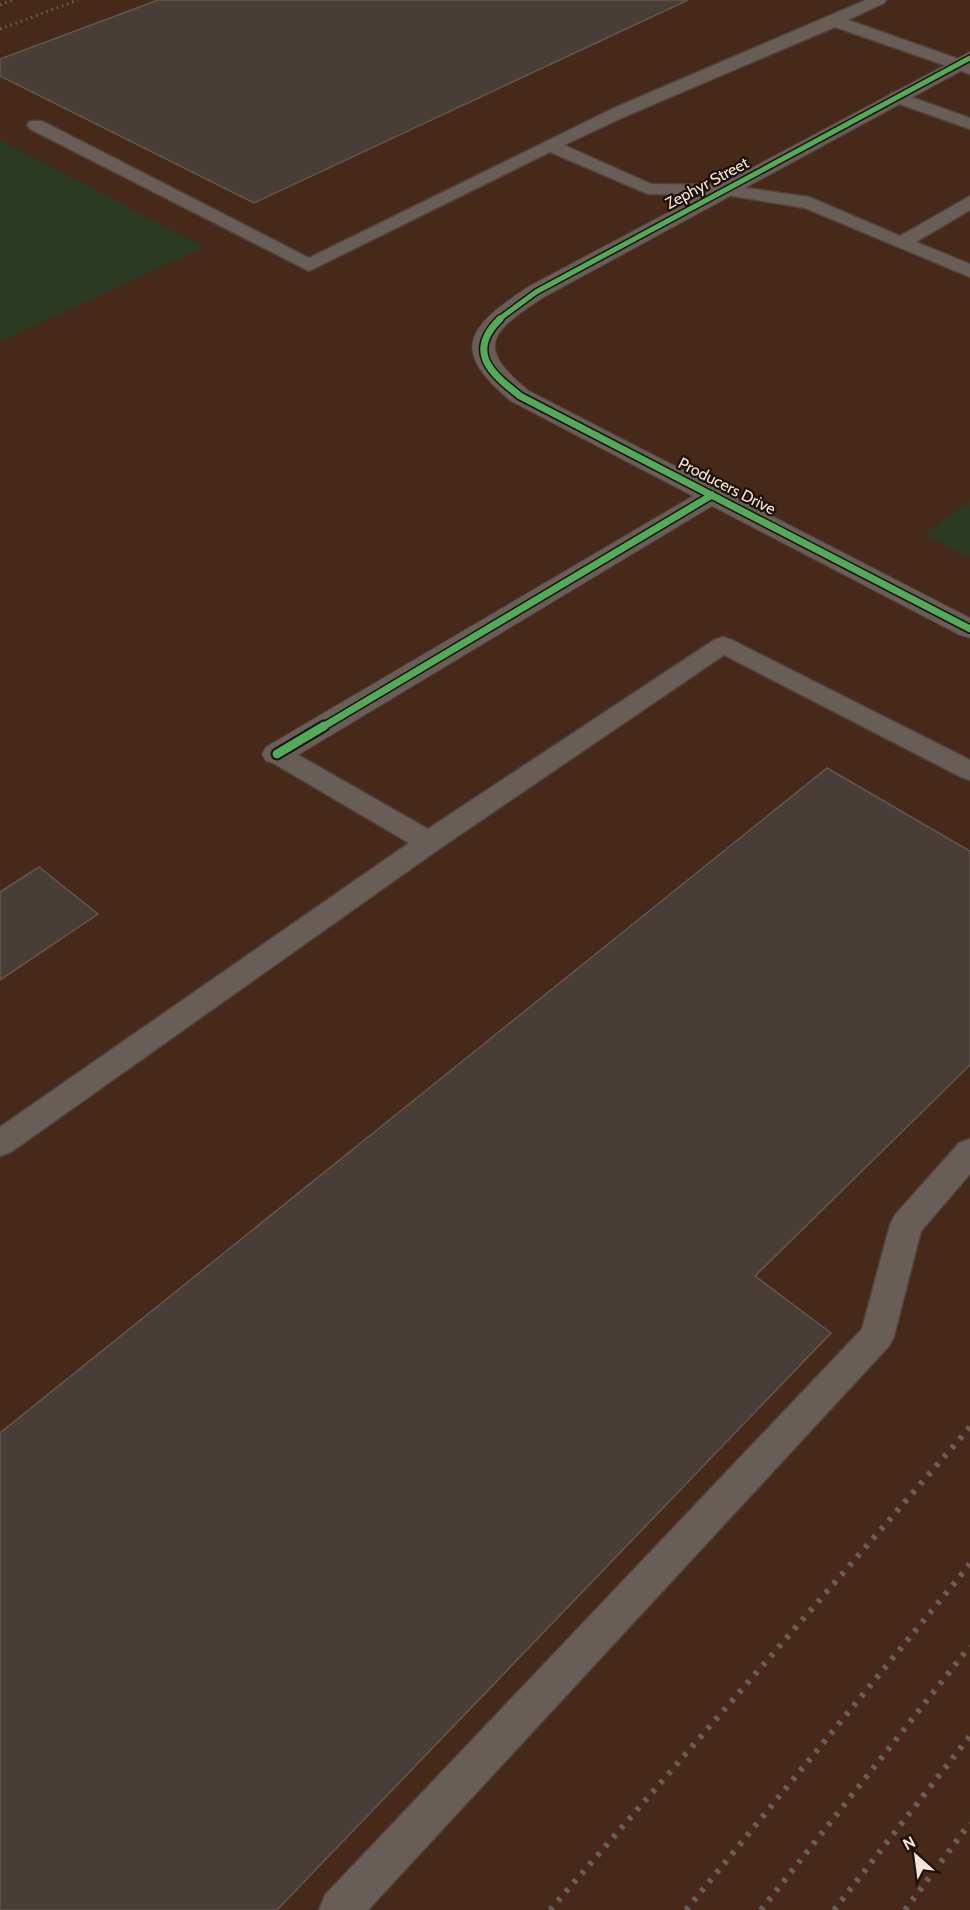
<svg xmlns="http://www.w3.org/2000/svg" width="970" height="1910" font-family="Cabin,sans-serif">
<rect width="100%" height="100%" fill="#35271f"/>
<path fill="#462919" d="M 0,0 L 970,0 L 970,1910 L 0,1910 Z"/>
<path fill="#2b3a21" d="M 0,140 L 204,247 L 0,342 Z
M 970,501 L 970,558 L 924,534 Z"/>
<path fill="#493e37" stroke="#63564f" stroke-width="1.5" d="M 158,0 L 688,0 L 254,203 L 0,76 L 0,59 Z
M 827,768 L 970,851 L 970,1065 L 755,1276 L 831,1333 L 277,1910 L 0,1910 L 0,1433 Z
M 39,867 L 98,914 L 0,980 L 0,892 Z"/>
<g fill="none" stroke-linecap="round" stroke-linejoin="round">
<g stroke="#50433d" stroke-width="3">
<path id="service" d="M 866,0 L 886,0 L 884,3 L 848,20 L 970,63 L 970,74 L 835,27 L 626,116 L 564,145 L 651,184 L 726,185 L 809,197 L 900,236 L 970,196 L 970,210 L 916,242 L 970,264 L 970,277 L 805,208 L 726,195 L 648,194 L 550,152 L 309,271 L 30,129 L 27,125 L 30,121 L 42,121 L 309,258 L 614,108 Z
M 897,92 L 970,118 L 970,129 L 891,101 L 889,97 L 891,93 Z
M 723,637 L 732,640 L 970,760 L 970,780 L 961,777 L 724,655 L 439,849 L 11,1152 L 0,1156 L 0,1127 L 409,843 L 268,760 L 264,754 L 268,748 L 277,745 L 286,748 L 428,829 L 714,640 Z
M 970,1139 L 970,1174 L 921,1231 L 894,1336 L 889,1346 L 368,1910 L 319,1910 L 325,1895 L 862,1329 L 890,1225 L 895,1215 L 959,1143 Z"/>
</g>
<g stroke="#50433d" stroke-width="2">
<path id="minor" d="M 970,52 L 970,66 L 544,297 C 493,331 472,345 529,391 L 970,618 L 970,638 L 960,635 L 712,506 L 288,761 L 277,764 L 266,761 L 262,754 L 266,747 L 693,496 L 511,401 C 448,349 468,327 528,287 Z"/>
</g>
<use href="#service" fill="#695d57" fill-rule="evenodd"/>
<use href="#minor" fill="#695d57" fill-rule="evenodd"/>
<path stroke="#6a5e59" stroke-width="3" stroke-dasharray="1.5 4" stroke-linecap="butt" d="M 0,5 L 12,0
M 0,29 L 78,0"/>
<path stroke="#6a5e59" stroke-width="6" stroke-dasharray="4 8" stroke-linecap="butt" d="M 550,1910 L 970,1427
M 686,1910 L 970,1564
M 761,1910 L 970,1646
M 834,1910 L 970,1736
M 905,1910 L 970,1823"/>
<g stroke="#1c110b" stroke-width="8">
<path id="cycleway-far2" d="M 498,320 L 536,292 L 970,58"/>
</g>
<g stroke="#1c110b" stroke-width="10">
<path id="cycleway-far1" d="M 500,319 C 466,352 491,373 520,396 L 970,629
M 321,728 L 712,495"/>
</g>
<g stroke="#1c110b" stroke-width="13">
<path id="cycleway" d="M 277,754 L 324,726"/>
</g>
<use href="#cycleway-far2" stroke="#51ab58" stroke-width="5"/>
<use href="#cycleway-far1" stroke="#51ab58" stroke-width="7"/>
<use href="#cycleway" stroke="#51ab58" stroke-width="9"/>
</g>
<g text-anchor="middle" dominant-baseline="central" stroke-width="4.5" stroke-linejoin="round" paint-order="stroke">
<g font-size="16" fill="#f6e4db" stroke="#1c110b">
<text transform="translate(707 183) rotate(-28)">Zephyr Street</text>
<text transform="translate(727 486) rotate(27)">Producers Drive</text>
</g>
</g>
<g transform="translate(916 1856) rotate(332)" stroke="#1c110b" stroke-width="4.5" paint-order="stroke">
<path d="M0-4.5L10 22L0 15L-10 22Z" fill="#f6e4db"/>
<text y="-9" font-size="16" font-weight="bold" text-anchor="middle" fill="#f6e4db">N</text>
</g>
</svg>
